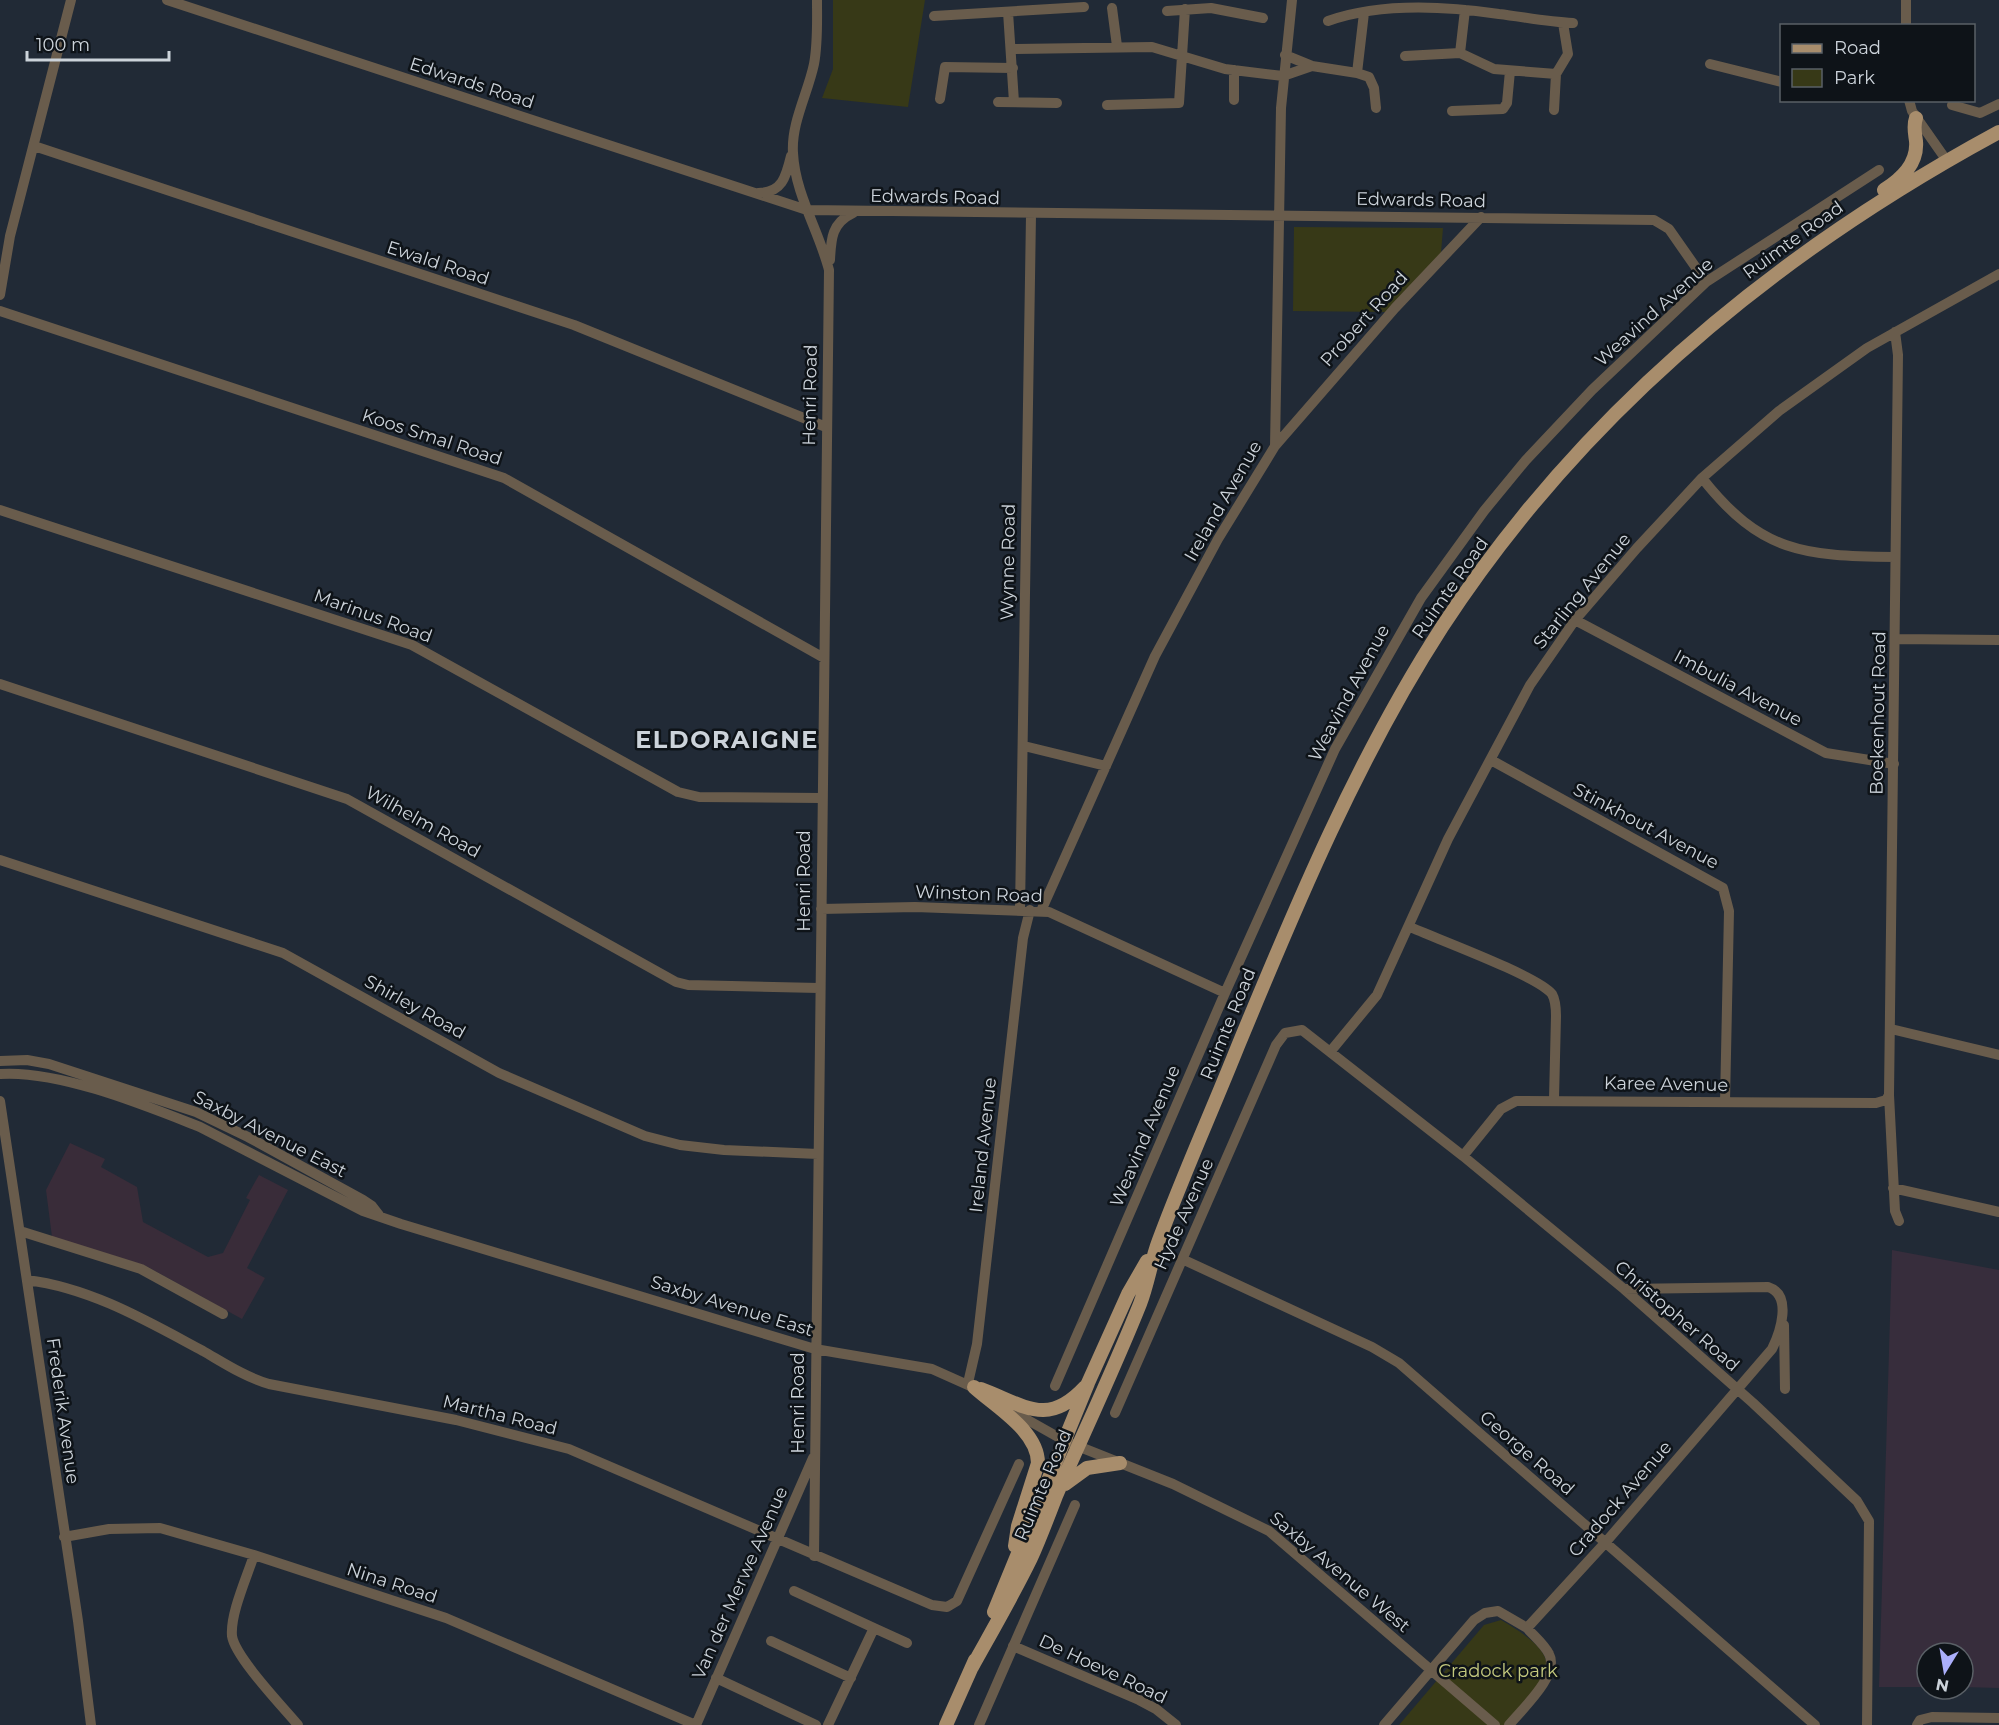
<svg xmlns="http://www.w3.org/2000/svg" width="1999" height="1725" font-family="Montserrat,sans-serif">
<rect width="100%" height="100%" fill="#212a36"/>
<path fill="#392c39" d="M 70,1143 L 105,1159 L 101,1167 L 137,1187 L 143,1222 L 208,1257 L 223,1253 L 250,1200 L 246,1198 L 259,1175 L 288,1190 L 247,1268 L 265,1278 L 242,1319 L 146,1266 L 52,1237 L 46,1190 Z"/>
<path fill="#372d3c" d="M 1892,1250 L 1999,1270 L 1999,1688 L 1963,1687 L 1963,1653 L 1927,1653 L 1927,1687 L 1879,1687 Z"/>
<path fill="#373917" d="M 833,0 L 925,0 L 908,107 L 822,98 L 833,69 Z
M 1294,227 L 1443,228 L 1441,253 L 1386,312 L 1293,311 Z
M 1501,1620 C 1572,1661 1549,1674 1506,1725 L 1399,1725 L 1484,1625 Z"/>
<g fill="none" stroke-linecap="round" stroke-linejoin="round">
<path stroke="#695c4c" stroke-width="10" d="M 167,0 L 807,210 L 1654,220 L 1669,229 L 1706,282
M 1112,8 L 1117,46
M 1167,11 L 1211,8 L 1263,18
M 1008,12 L 1014,102
M 934,16 L 1084,7
M 1328,21 C 1381,2 1445,6 1499,14 C 1524,17 1548,22 1573,23
M 1906,26 L 1906,0
M 1011,49 L 1152,47 L 1225,69 L 1283,76 L 1312,66
M 1460,53 L 1465,10
M 1285,55 L 1312,66 L 1357,73 L 1369,77 L 1374,88 L 1376,108
M 1405,56 L 1460,53 L 1494,69 L 1556,74
M 1710,64 L 1782,82
M 1357,73 L 1364,13
M 940,99 L 945,67 L 1013,68
M 1234,100 L 1234,70
M 1909,100 L 1912,111 L 1947,161
M 998,102 L 1057,103
M 1107,105 L 1179,103 L 1185,9
M 1952,105 L 1980,113 L 1999,104
M 1554,110 L 1556,74 L 1568,54 L 1563,23
M 1452,111 L 1503,109 L 1507,103 L 1510,71
M 34,146 L 574,325 L 826,427
M 758,193 C 782,193 786,177 791,156
M 830,260 C 831,238 832,223 853,213
M 0,295 L 10,236 L 71,0
M 0,311 L 504,478 L 824,658
M 1895,332 L 1898,355 L 1889,1095 L 1895,1211 L 1899,1221
M 1275,446 L 1395,308 L 1481,217
M 1702,478 C 1761,553 1804,556 1895,557
M 0,510 L 412,645 L 678,792 L 699,797 L 821,798
M 1575,620 L 1826,753 L 1894,764
M 1896,639 L 1999,640
M 0,684 L 347,799 L 676,982 L 688,985 L 819,988
M 1024,746 L 1106,766
M 1491,760 L 1723,888 L 1729,911 L 1725,1102
M 0,860 L 283,953 L 499,1073 L 645,1136 L 680,1145 L 724,1150 L 818,1154
M 821,909 L 915,907 L 1049,912 L 1225,993
M 1020,910 L 1031,215
M 1041,911 L 1155,656 L 1218,539 L 1275,446 L 1281,108 L 1292,0
M 1410,927 C 1437,939 1538,976 1552,994 C 1556,1001 1556,1009 1556,1016 L 1554,1099
M 1891,1029 L 1999,1055
M 1330,1052 L 1377,995 L 1448,839 L 1530,685 L 1575,620 L 1637,548 L 1702,478 L 1779,411 L 1867,348 L 1999,274
M 0,1061 L 27,1060 L 49,1064 L 196,1112 L 248,1137 L 363,1200 L 372,1206 L 379,1215
M 0,1074 C 59,1070 144,1105 200,1127 L 363,1211 L 401,1224 L 815,1349 L 932,1369 L 979,1390
M 0,1101 L 78,1621 L 91,1725
M 1463,1156 L 1501,1109 L 1516,1101 L 1876,1103 L 1886,1100 L 1889,1095
M 1893,1188 L 1999,1212
M 20,1231 L 141,1269 L 223,1314
M 1182,1259 L 1372,1347 L 1399,1363 L 1815,1725
M 27,1280 C 91,1288 147,1321 203,1351 C 224,1363 245,1377 269,1384 L 456,1420 L 569,1449 L 932,1605 L 947,1607 L 957,1601 L 1019,1464
M 1784,1325 L 1785,1389
M 968,1383 L 977,1344 L 1023,938 L 1030,910
M 1055,1386 L 1225,993 L 1335,749 L 1421,598 L 1484,511 L 1526,460 L 1592,390 L 1706,282 L 1879,170
M 1010,1410 L 1065,1441 L 1173,1484 L 1269,1531 L 1495,1725
M 1115,1413 L 1276,1045 L 1285,1033 L 1302,1030 L 1463,1156 L 1624,1289 L 1753,1403 L 1857,1501 L 1869,1521 L 1867,1725
M 64,1537 L 109,1529 L 160,1528 L 254,1555 L 446,1618 L 696,1725
M 254,1555 C 247,1577 230,1614 232,1636 C 235,1657 283,1707 298,1725
M 814,1556 L 829,270 C 819,231 795,194 793,153 C 791,123 808,93 814,64 C 818,43 817,21 817,0
M 794,1591 L 874,1628 L 828,1725
M 874,1628 L 907,1643
M 771,1641 L 851,1678
M 1013,1646 L 1139,1700 L 1156,1709 L 1176,1725
M 716,1678 L 816,1725
M 696,1725 L 813,1458
M 979,1725 L 1075,1505
M 1384,1725 L 1474,1620 L 1485,1613 L 1498,1611 L 1527,1628
M 1509,1725 C 1522,1709 1560,1675 1549,1654 C 1545,1645 1534,1636 1527,1628 L 1605,1543 L 1772,1349 C 1780,1333 1793,1295 1768,1287 L 1624,1289
M 1917,1725 L 1920,1720 L 1932,1717 L 1999,1718"/>
<path stroke="#a88d6c" stroke-width="14" d="M 1884,190 C 1901,179 1918,164 1916,141 C 1915,133 1913,126 1916,118
M 974,1387 C 996,1407 1038,1431 1038,1463 L 1018,1526 L 1015,1546
M 981,1389 C 1024,1405 1047,1428 1085,1387
M 1065,1484 L 1087,1468 L 1120,1463
M 994,1612 L 1088,1383 L 1128,1294 L 1147,1261
M 972,1667 C 992,1631 1013,1595 1031,1558 C 1040,1538 1048,1517 1056,1496 C 1084,1432 1114,1369 1140,1304 C 1148,1283 1151,1261 1159,1240 C 1183,1175 1212,1111 1238,1046 C 1297,903 1358,757 1442,627 C 1581,414 1777,252 1999,132
M 946,1725 L 975,1660"/>
</g>
<g text-anchor="middle" dominant-baseline="central" stroke-width="5" stroke-linejoin="round" paint-order="stroke">
<g font-size="18" fill="#ccd3da" stroke="#0e1318">
<text transform="translate(472 83) rotate(18)">Edwards Road</text>
<text transform="translate(935 197) rotate(1)">Edwards Road</text>
<text transform="translate(1421 200) rotate(1)">Edwards Road</text>
<text transform="translate(1793 240) rotate(-36)">Ruimte Road</text>
<text transform="translate(438 263) rotate(18)">Ewald Road</text>
<text transform="translate(1654 312) rotate(-42)">Weavind Avenue</text>
<text transform="translate(1364 319) rotate(-48)">Probert Road</text>
<text transform="translate(810 395) rotate(-89)">Henri Road</text>
<text transform="translate(432 437) rotate(18)">Koos Smal Road</text>
<text transform="translate(1223 501) rotate(-60)">Ireland Avenue</text>
<text transform="translate(1008 562) rotate(-89)">Wynne Road</text>
<text transform="translate(1450 588) rotate(-55)">Ruimte Road</text>
<text transform="translate(1582 591) rotate(-51)">Starling Avenue</text>
<text transform="translate(373 616) rotate(20)">Marinus Road</text>
<text transform="translate(1738 688) rotate(28)">Imbulia Avenue</text>
<text transform="translate(1349 693) rotate(-62)">Weavind Avenue</text>
<text transform="translate(1878 713) rotate(-89)">Boekenhout Road</text>
<text transform="translate(423 822) rotate(29)">Wilhelm Road</text>
<text transform="translate(1646 826) rotate(28)">Stinkhout Avenue</text>
<text transform="translate(804 881) rotate(-90)">Henri Road</text>
<text transform="translate(979 894) rotate(2)">Winston Road</text>
<text transform="translate(415 1007) rotate(29)">Shirley Road</text>
<text transform="translate(1228 1024) rotate(-68)">Ruimte Road</text>
<text transform="translate(1666 1084) rotate(1)">Karee Avenue</text>
<text transform="translate(270 1134) rotate(27)">Saxby Avenue East</text>
<text transform="translate(1145 1136) rotate(-67)">Weavind Avenue</text>
<text transform="translate(983 1145) rotate(-84)">Ireland Avenue</text>
<text transform="translate(1184 1214) rotate(-66)">Hyde Avenue</text>
<text transform="translate(732 1306) rotate(17)">Saxby Avenue East</text>
<text transform="translate(1677 1316) rotate(41)">Christopher Road</text>
<text transform="translate(798 1403) rotate(-90)">Henri Road</text>
<text transform="translate(63 1411) rotate(82)">Frederik Avenue</text>
<text transform="translate(500 1415) rotate(14)">Martha Road</text>
<text transform="translate(1527 1453) rotate(41)">George Road</text>
<text transform="translate(1043 1485) rotate(-67)">Ruimte Road</text>
<text transform="translate(1620 1499) rotate(-49)">Cradock Avenue</text>
<text transform="translate(1340 1572) rotate(40)">Saxby Avenue West</text>
<text transform="translate(392 1583) rotate(18)">Nina Road</text>
<text transform="translate(740 1583) rotate(-66)">Van der Merwe Avenue</text>
<text transform="translate(1103 1669) rotate(25)">De Hoeve Road</text>
</g>
<g font-size="18" fill="#c4c97e" stroke="#0e1318">
<text x="1498" y="1671">Cradock park</text>
</g>
<g font-size="24" font-weight="bold" letter-spacing="1.5" fill="#ccd3da" stroke="#0e1318">
<text x="727" y="739">ELDORAIGNE</text>
</g>
</g>
<rect x="1780" y="24" width="195" height="78" fill="#0e1318" stroke="#5a6066" stroke-width="1.5"/>
<rect x="1792" y="44" width="30" height="9" fill="#a88d6c" stroke="#5a6066" stroke-width="1.5"/>
<text x="1834" y="54" font-size="18" fill="#ccd3da">Road</text>
<rect x="1792" y="69" width="30" height="18" fill="#373917" stroke="#5a6066" stroke-width="1.5"/>
<text x="1834" y="84" font-size="18" fill="#ccd3da">Park</text>
<g transform="translate(1945 1671) rotate(191)"><circle r="28" fill="#0e1318" stroke="#5a6066" stroke-width="1.5"/>
<path d="M0-4.5L10 22L0 15L-10 22Z" fill="#abaffb"/>
<text y="-9" font-size="16" font-weight="bold" text-anchor="middle" fill="#ccd3da">N</text>
</g>
<path d="M27 51v9h142v-9" fill="none" stroke="#ccd3da" stroke-width="3"/>
<text x="36" y="51" font-size="18" fill="#ccd3da" stroke="#0e1318" stroke-width="4.5" paint-order="stroke">100 m</text>
</svg>
